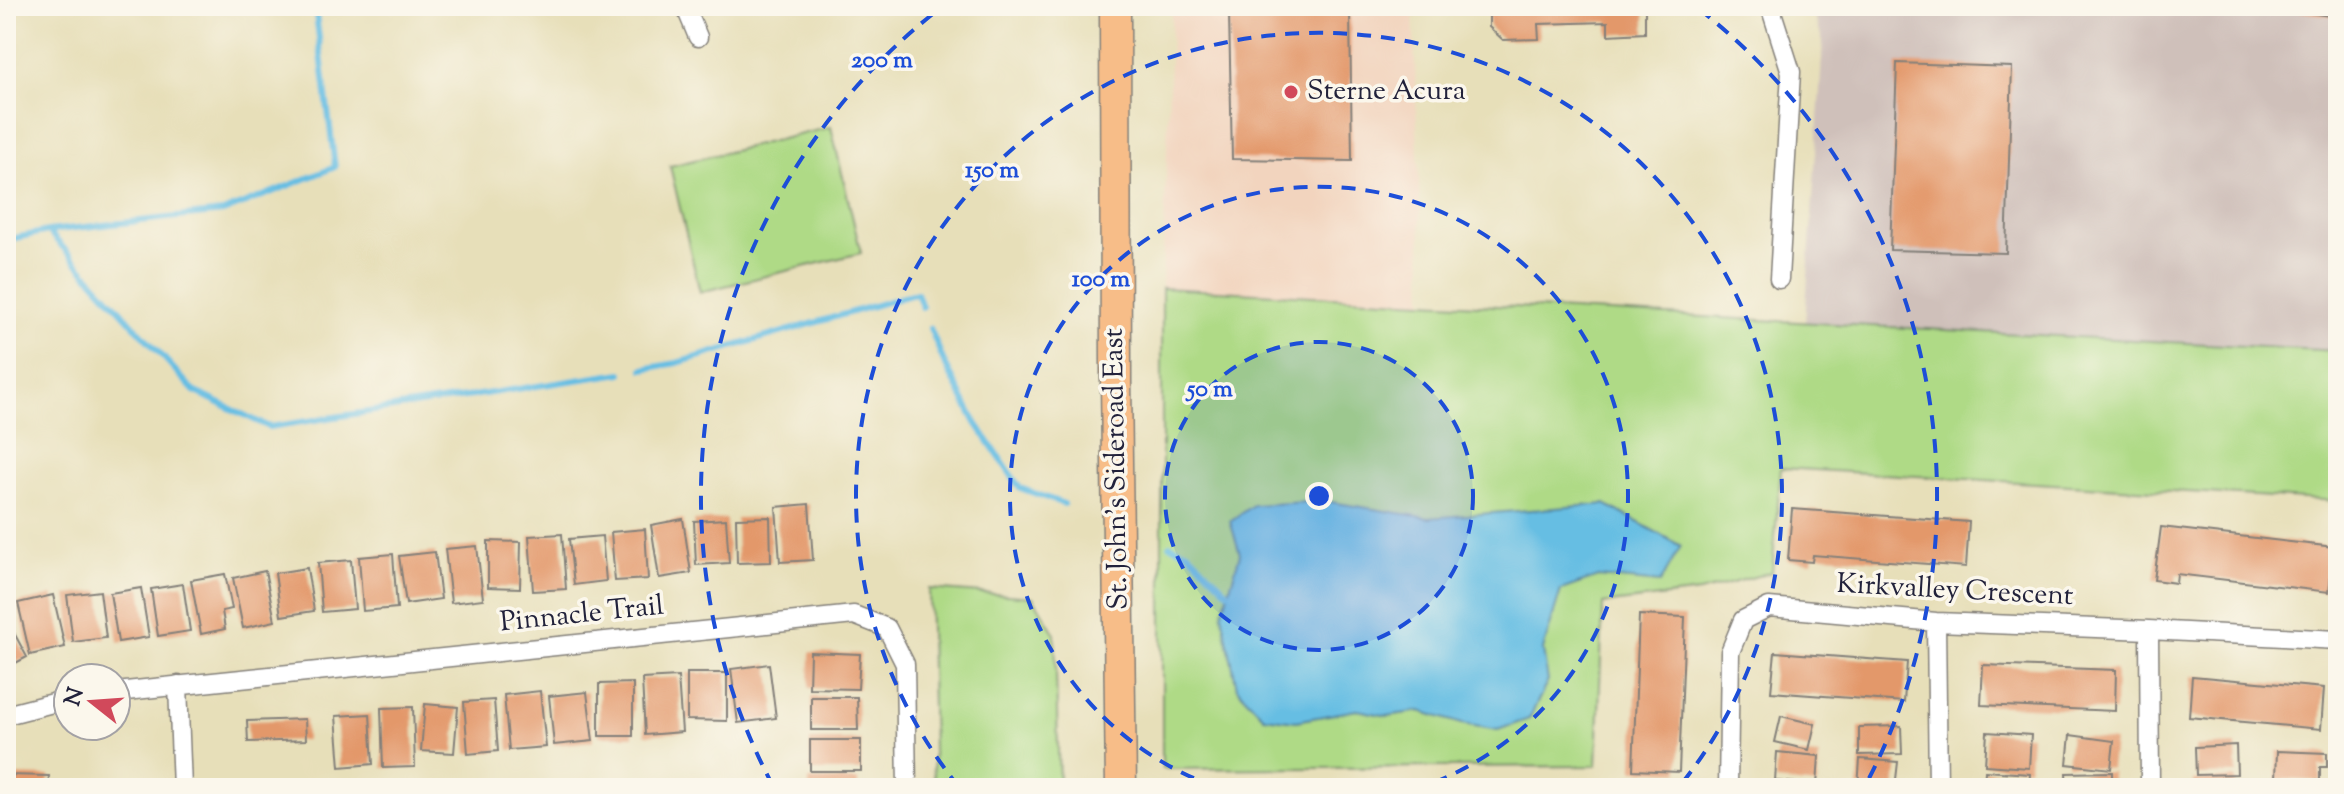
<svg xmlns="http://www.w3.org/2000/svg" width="2344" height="794" font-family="'Sorts Mill Goudy',serif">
<rect width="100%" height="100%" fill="#fbf7ec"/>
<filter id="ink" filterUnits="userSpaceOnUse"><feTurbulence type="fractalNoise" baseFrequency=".0125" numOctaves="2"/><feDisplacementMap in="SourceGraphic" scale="16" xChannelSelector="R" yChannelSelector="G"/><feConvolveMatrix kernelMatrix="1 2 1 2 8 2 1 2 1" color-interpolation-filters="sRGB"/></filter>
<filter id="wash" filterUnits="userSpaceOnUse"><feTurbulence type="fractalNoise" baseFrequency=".006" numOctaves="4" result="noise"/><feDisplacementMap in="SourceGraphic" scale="32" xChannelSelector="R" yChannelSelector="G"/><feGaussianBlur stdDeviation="1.8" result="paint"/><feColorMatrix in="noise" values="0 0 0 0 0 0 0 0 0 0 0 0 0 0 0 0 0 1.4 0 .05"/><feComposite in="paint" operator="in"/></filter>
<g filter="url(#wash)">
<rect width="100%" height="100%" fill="#e7dfb9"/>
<path fill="#f2d4be" d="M 1172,6 L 1413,6 L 1423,302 L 1162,288 Z"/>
<path fill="#cfc0ba" d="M 1811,6 L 2338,6 L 2338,351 L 1805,323 L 1823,42 Z"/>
<path fill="#afda86" stroke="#687e60" stroke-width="2" d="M 831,127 L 861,253 L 700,292 L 670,166 Z
M 1162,288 L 2338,351 L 2338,501 L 1781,468 L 1772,572 L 1700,592 L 1603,604 L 1597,766 L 1162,769 Z
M 929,589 L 1033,597 L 1055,634 L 1059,787 L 934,788 Z"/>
<path fill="#66bee3" stroke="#44708f" stroke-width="2" d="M 1325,501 L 1429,518 L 1605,504 L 1681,546 L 1660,583 L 1598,577 L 1561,590 L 1543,650 L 1548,681 L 1529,719 L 1498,730 L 1462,724 L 1420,711 L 1388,716 L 1357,710 L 1296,721 L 1264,717 L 1237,688 L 1222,614 L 1240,554 L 1230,521 L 1253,505 Z"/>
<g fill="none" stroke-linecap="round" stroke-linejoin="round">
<path stroke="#66bee3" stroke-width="6" d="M 48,231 L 223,212 L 335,167 L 315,6
M 6,240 L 48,231 L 194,391 L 269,427 L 622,373
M 930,328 L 944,362 L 976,423 L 1020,488 L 1064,504
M 643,369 L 677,363 L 917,293 L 922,307
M 1170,545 L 1188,552 L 1228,592"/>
</g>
<g id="blocks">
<path fill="#e3986b" d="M 1489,6 L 1645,6 L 1645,33 L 1608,35 L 1608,22 L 1538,24 L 1539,39 L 1503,40 L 1489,27 Z
M 2275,6 L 2338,6 L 2338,17 L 2274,8 Z
M 1350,11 L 1352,161 L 1232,159 L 1229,13 Z
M 1897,63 L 2012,67 L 2006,253 L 1890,250 Z
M 809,504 L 813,560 L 780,562 L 776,507 Z
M 1792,509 L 1969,522 L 1966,567 L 1813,555 L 1812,562 L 1788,560 Z
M 770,517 L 771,562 L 737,563 L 736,518 Z
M 683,519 L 691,573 L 659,578 L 651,525 Z
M 726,519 L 729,563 L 696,565 L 694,521 Z
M 2161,527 L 2334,547 L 2329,592 L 2177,574 L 2176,583 L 2154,580 Z
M 645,529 L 648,579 L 615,581 L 611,532 Z
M 562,534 L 566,589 L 533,591 L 529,536 Z
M 602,536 L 606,581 L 574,585 L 569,539 Z
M 488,541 L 521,542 L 520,588 L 488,587 Z
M 477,546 L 483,599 L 451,603 L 445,549 Z
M 435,552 L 441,599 L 406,604 L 399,556 Z
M 393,554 L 397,608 L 363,611 L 359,557 Z
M 351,560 L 355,609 L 322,612 L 318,563 Z
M 307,568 L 314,611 L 281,616 L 275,573 Z
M 265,571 L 275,621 L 243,628 L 233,578 Z
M 225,574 L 232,609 L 222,611 L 225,629 L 201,634 L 191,580 Z
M 183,584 L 190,631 L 158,636 L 151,589 Z
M 141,588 L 149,637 L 118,642 L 110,593 Z
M 100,591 L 106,638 L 73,642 L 67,595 Z
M 53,595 L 65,647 L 30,655 L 18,603 Z
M 1639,615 L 1685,617 L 1679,772 L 1633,770 Z
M 6,618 L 27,657 L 6,668 Z
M 810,652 L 860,654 L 858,689 L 809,688 Z
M 1775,652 L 1907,662 L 1904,702 L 1771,692 Z
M 769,664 L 776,718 L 738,723 L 731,669 Z
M 1983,665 L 2116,670 L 2115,711 L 1981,705 Z
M 687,673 L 727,673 L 727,721 L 687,720 Z
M 2192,676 L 2324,688 L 2321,729 L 2189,717 Z
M 678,677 L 682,732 L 645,735 L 642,679 Z
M 633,683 L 633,736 L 599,736 L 599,684 Z
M 540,691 L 546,747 L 509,750 L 504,695 Z
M 587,692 L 593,741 L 554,745 L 549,696 Z
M 811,697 L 857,697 L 858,730 L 811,730 Z
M 494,700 L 498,751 L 468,754 L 464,702 Z
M 425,704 L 458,707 L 454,753 L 421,751 Z
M 413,707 L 415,767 L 383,768 L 381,708 Z
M 370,714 L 373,764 L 340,767 L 336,716 Z
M 1781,716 L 1815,724 L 1809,750 L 1775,742 Z
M 305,719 L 306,740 L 248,742 L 247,721 Z
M 1901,726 L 1902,754 L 1859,755 L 1859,727 Z
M 1987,732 L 2031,735 L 2029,768 L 1985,765 Z
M 2070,735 L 2114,741 L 2111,769 L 2067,764 Z
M 810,740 L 861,740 L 861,771 L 810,771 Z
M 2236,745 L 2237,774 L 2196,775 L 2195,747 Z
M 2277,751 L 2327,753 L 2327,767 L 2320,767 L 2320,781 L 2276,779 Z
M 1777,752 L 1819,756 L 1817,785 L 1775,781 Z
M 1860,759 L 1898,762 L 1895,788 L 1858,788 Z
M 1985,771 L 2030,774 L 2029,788 L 1984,788 Z
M 2112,772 L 2112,788 L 2067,788 L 2066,773 Z
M 6,775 L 49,776 L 48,788 L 6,788 Z
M 2235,778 L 2236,788 L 2194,788 L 2193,781 Z
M 809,780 L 858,780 L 858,788 L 809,788 Z
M 2277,784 L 2318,784 L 2318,788 L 2277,788 Z"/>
</g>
</g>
<g filter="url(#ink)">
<use href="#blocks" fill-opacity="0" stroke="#84807a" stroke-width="2"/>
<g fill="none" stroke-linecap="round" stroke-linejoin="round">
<g stroke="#84807a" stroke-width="21">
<path id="minor" d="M 685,6 L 698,37
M 1770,6 L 1791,72 L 1779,279
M 1936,622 L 1938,788
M 2149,630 L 2150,788
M 178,685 L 182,788
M 116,692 L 854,615 L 887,628 L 905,664 L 907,788
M 6,715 L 68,699
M 1728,788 L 1730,652 L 1743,620 L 1769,607 L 1936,622 L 2149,630 L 2338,640"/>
</g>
<g stroke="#84807a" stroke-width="33">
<path id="primary" d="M 1115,6 L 1116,380 L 1121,788"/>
</g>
<use href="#minor" stroke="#fff" stroke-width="18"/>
<use href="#primary" stroke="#f7bd88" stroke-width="30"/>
</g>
</g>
<circle cx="1319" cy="496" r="154" fill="#1d4ed8" fill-opacity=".12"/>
<g fill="none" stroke="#1d4ed8" stroke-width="4" stroke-dasharray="14 10">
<circle cx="1319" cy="496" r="154"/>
<path d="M1216 787A309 309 0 1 1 1422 787"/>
<path d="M959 787A463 463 0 1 1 1679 787"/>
<path d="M773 786A618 618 0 0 1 939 9M1699 9A618 618 0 0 1 1865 786"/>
</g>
<circle fill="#d1495b" stroke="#fbf7ec" stroke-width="3" cx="1291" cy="92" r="8"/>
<g text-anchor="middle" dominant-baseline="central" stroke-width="7" stroke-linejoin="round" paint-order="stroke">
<g font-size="28" fill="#22223b" stroke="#fbf7ec" text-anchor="start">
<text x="1307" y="92">Sterne Acura</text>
</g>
<g font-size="28" fill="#22223b" stroke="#fbf7ec">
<text transform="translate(1117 469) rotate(-91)">St. John's Sideroad East</text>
<text transform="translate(1955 591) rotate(3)">Kirkvalley Crescent</text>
<text transform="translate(582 615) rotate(-6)">Pinnacle Trail</text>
</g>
</g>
<circle cx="1319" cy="496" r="12" fill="#1d4ed8" stroke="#fbf7ec" stroke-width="4"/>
<g font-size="24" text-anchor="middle" font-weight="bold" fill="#1d4ed8" stroke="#fbf7ec" stroke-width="7" stroke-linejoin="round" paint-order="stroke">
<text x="882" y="67">200 m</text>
<text x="992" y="177">150 m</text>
<text x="1101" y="286">100 m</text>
<text x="1210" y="396">50 m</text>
</g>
<rect width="2344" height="794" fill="none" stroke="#fbf7ec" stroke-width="32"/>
<g transform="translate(92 702) rotate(287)"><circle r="38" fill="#fbf7ec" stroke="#a4a2a5" stroke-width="2"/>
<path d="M0-6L14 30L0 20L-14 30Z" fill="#d1495b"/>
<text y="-12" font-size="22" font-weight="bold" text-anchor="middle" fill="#22223b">N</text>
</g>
</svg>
